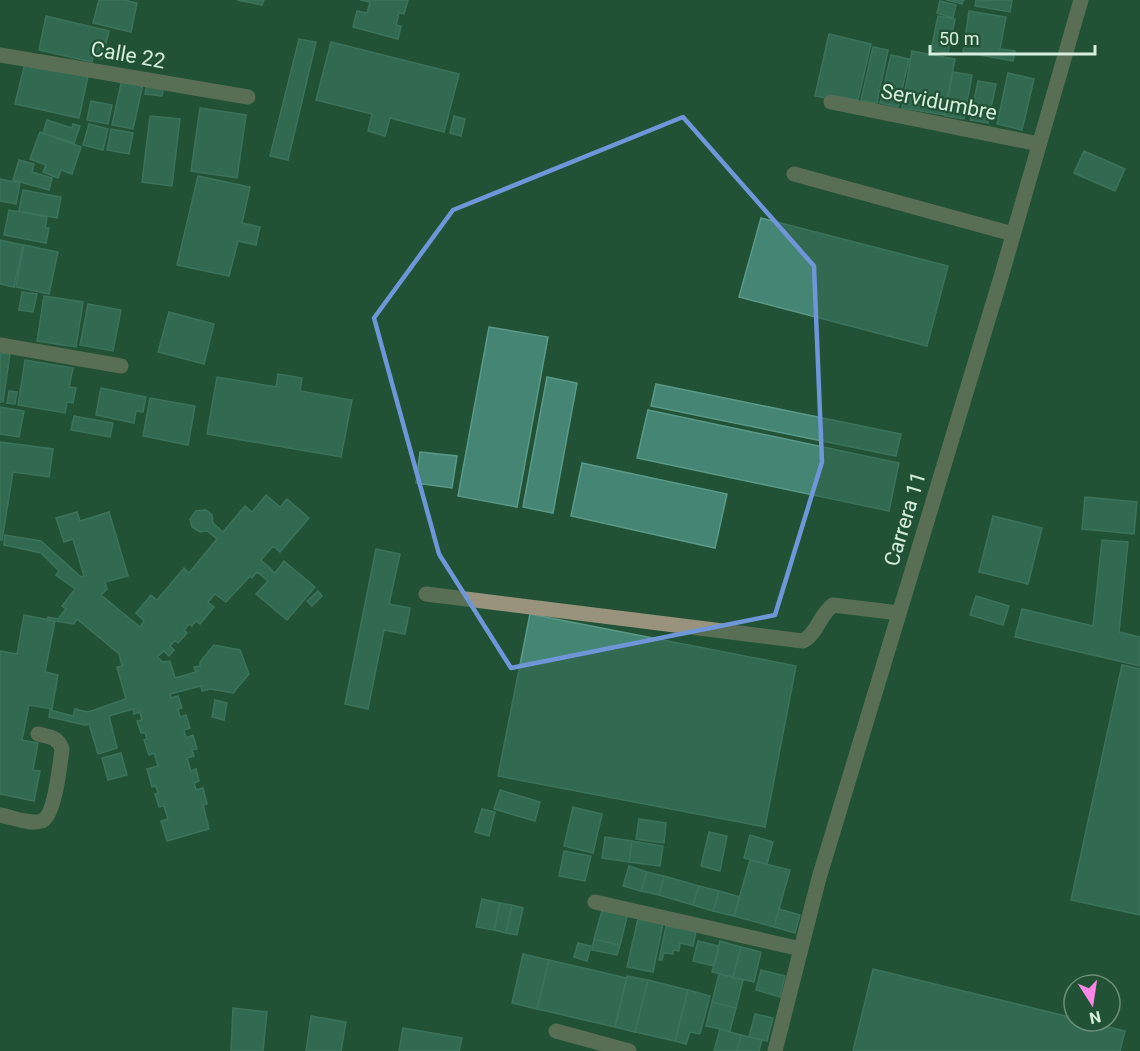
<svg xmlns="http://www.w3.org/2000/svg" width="1140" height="1051" font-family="Roboto,sans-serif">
<rect width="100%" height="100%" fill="#225235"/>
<path fill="#458574" stroke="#5a9a89" stroke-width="1.5" d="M 99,0 L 124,0 L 137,3 L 131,32 L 93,23 Z
M 237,0 L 264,0 L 262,5 Z
M 360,0 L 408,0 L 404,14 L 399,13 L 396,25 L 401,26 L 398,39 L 353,27 L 357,11 L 367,13 L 370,2 Z
M 946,0 L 964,0 L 962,4 Z
M 976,0 L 1012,0 L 1010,12 L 975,6 Z
M 940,1 L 956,5 L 953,18 L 937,13 Z
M 969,11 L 1006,17 L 1000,49 L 1015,51 L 1013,61 L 963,52 Z
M 46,16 L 109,31 L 102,59 L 93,57 L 92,62 L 39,50 Z
M 938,16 L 955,19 L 948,53 L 931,50 Z
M 829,34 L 871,44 L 858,100 L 831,99 L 815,96 Z
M 299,39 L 316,42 L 288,160 L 270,156 Z
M 331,42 L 459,74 L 444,132 L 390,118 L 385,136 L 368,131 L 372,114 L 316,100 Z
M 873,47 L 888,50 L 877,103 L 861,100 Z
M 912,51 L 955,59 L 944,115 L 902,108 Z
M 891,55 L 909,59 L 898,107 L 880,103 Z
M 25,63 L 88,76 L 79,118 L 15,104 Z
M 953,72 L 972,75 L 964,119 L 945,116 Z
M 1008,73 L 1034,79 L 1022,130 L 997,124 Z
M 122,79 L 143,84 L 133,129 L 112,125 Z
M 978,81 L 996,84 L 988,123 L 970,120 Z
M 147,82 L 164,85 L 162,96 L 145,94 Z
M 91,101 L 112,105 L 108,124 L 87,120 Z
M 200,108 L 246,115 L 237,178 L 191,171 Z
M 150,116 L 180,119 L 172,186 L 142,182 Z
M 454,116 L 465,119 L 461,136 L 450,133 Z
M 47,120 L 72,128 L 73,124 L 80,126 L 74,143 L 43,133 Z
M 89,124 L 108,129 L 103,150 L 83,145 Z
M 111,129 L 133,133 L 129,154 L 107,150 Z
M 40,132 L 81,147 L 72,174 L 61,170 L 58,178 L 43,172 L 46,165 L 30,159 Z
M 1084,151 L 1125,169 L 1115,191 L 1074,173 Z
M 19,160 L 34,164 L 32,172 L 52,178 L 49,190 L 13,180 Z
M 198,176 L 250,187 L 242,223 L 260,227 L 256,245 L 238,241 L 229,276 L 177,265 Z
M 0,179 L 20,183 L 16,204 L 0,201 Z
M 23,190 L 61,197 L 57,218 L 19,211 Z
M 9,210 L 47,217 L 45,228 L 49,228 L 46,243 L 4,235 Z
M 761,218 L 948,266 L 927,346 L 739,297 Z
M 0,240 L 23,245 L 14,287 L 0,284 Z
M 24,245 L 58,252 L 49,294 L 16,287 Z
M 22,292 L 37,294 L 33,312 L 19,310 Z
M 44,296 L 83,302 L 76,347 L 37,341 Z
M 88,304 L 121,310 L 113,351 L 80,345 Z
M 169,312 L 214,324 L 204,364 L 158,352 Z
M 489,327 L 548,337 L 517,507 L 458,496 Z
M 0,353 L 10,354 L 3,402 L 0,402 Z
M 25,360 L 73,368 L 69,387 L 76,388 L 73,403 L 67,402 L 65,413 L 18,405 Z
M 278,374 L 302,378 L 300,391 L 352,400 L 341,457 L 207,434 L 217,377 L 276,387 Z
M 547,377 L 577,383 L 553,513 L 523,507 Z
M 656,384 L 901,434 L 896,456 L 651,406 Z
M 101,388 L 146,397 L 143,412 L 136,411 L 134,423 L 96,415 Z
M 9,391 L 17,392 L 15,404 L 7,403 Z
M 150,398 L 195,406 L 188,445 L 143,436 Z
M 0,407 L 24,411 L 19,437 L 0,434 Z
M 648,410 L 899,463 L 889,511 L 637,458 Z
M 74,416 L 113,423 L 110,437 L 71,430 Z
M 0,442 L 53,449 L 49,477 L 13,472 L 2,540 L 0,540 Z
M 420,452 L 457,456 L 452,488 L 416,483 Z
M 582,463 L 727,494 L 715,548 L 571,516 Z
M 266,495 L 280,507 L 287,499 L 309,518 L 280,552 L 273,546 L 261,560 L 275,573 L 284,561 L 315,587 L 287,620 L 256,594 L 268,581 L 257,572 L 252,578 L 250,576 L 226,602 L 215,594 L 208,602 L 214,607 L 200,624 L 196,621 L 192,626 L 189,624 L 184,630 L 187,633 L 178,643 L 175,640 L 170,646 L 174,650 L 169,656 L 164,651 L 157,657 L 163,662 L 170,661 L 175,678 L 196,672 L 194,667 L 200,666 L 200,662 L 214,645 L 240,650 L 249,674 L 233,693 L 210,689 L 202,691 L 201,686 L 170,694 L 171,698 L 178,696 L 182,708 L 178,709 L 180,717 L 186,715 L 190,728 L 184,730 L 186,738 L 193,735 L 197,749 L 192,750 L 194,756 L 187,758 L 191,771 L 196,769 L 199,781 L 194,783 L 196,790 L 203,788 L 207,804 L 203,805 L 209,829 L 167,841 L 161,821 L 168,819 L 164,806 L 159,807 L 155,794 L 158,793 L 156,786 L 152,787 L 147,769 L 158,766 L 154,753 L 149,755 L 144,740 L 147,739 L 145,733 L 141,733 L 137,721 L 142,720 L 140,712 L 134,714 L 133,709 L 109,716 L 117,748 L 98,754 L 89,724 L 85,725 L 49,717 L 50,710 L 73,716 L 75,709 L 88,712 L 126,699 L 117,667 L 122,666 L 119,654 L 77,619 L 74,624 L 47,620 L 48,617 L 58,619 L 66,609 L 62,606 L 75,589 L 56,575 L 59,571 L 41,553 L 4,545 L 5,535 L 41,541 L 81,577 L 84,576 L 73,539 L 64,542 L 56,518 L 77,512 L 80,521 L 109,512 L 128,576 L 105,582 L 107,589 L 101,595 L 140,627 L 144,621 L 136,613 L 151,595 L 157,600 L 184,568 L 189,573 L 217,539 L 207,531 L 200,532 L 192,527 L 190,519 L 196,511 L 206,510 L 212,515 L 213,523 L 223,532 L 245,506 L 252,512 Z
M 1085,497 L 1137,502 L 1134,534 L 1082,529 Z
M 993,516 L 1042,528 L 1028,584 L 979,572 Z
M 1102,540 L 1128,542 L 1119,632 L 1140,637 L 1140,666 L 1015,637 L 1022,609 L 1093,626 Z
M 376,549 L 400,554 L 389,604 L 410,608 L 405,634 L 384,630 L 368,709 L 345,704 Z
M 318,591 L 322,596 L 312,606 L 307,601 Z
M 976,596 L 1009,606 L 1003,625 L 970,615 Z
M 530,614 L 796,666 L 765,827 L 498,776 Z
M 24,615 L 55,621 L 45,672 L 58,675 L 52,709 L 29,705 L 22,740 L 38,743 L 33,770 L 40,771 L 34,801 L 0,794 L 0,651 L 17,654 Z
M 1122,665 L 1140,669 L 1140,915 L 1071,900 Z
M 215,700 L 227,703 L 224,720 L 212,717 Z
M 121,753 L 127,775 L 108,780 L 102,758 Z
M 500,790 L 540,802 L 535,821 L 494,809 Z
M 573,807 L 602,814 L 593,853 L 564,846 Z
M 482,809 L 495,812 L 489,836 L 475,832 Z
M 639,819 L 666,823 L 664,843 L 636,839 Z
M 709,832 L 727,836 L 720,871 L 701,866 Z
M 750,835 L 773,842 L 767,864 L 744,858 Z
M 605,837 L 632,841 L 629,862 L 602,858 Z
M 632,841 L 663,846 L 660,866 L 629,862 Z
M 564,851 L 591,856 L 585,881 L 559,876 Z
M 750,860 L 790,870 L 774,927 L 734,916 Z
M 629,866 L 647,872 L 641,891 L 623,886 Z
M 647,872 L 664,876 L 659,895 L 641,891 Z
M 664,876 L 699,886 L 693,905 L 659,895 Z
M 699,886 L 719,891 L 713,911 L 693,905 Z
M 719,891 L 740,897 L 734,916 L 713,911 Z
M 482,899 L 500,903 L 494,930 L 476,927 Z
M 500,903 L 512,905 L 506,933 L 494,930 Z
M 512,905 L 523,908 L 517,935 L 506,933 Z
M 603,907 L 628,913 L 620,945 L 594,939 Z
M 779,909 L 800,915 L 795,933 L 774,927 Z
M 638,919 L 663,924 L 653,972 L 627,967 Z
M 666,926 L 696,931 L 693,946 L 680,943 L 679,951 L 673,950 L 673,954 L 664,953 L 662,960 L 659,960 Z
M 594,939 L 620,945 L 617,955 L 592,950 Z
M 698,941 L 719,946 L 714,966 L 693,961 Z
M 720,941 L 741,947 L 733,977 L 712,972 Z
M 578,943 L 591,946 L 587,961 L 574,957 Z
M 741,947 L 761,952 L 754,982 L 733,977 Z
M 523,954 L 549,960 L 537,1009 L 512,1003 Z
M 549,960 L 627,978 L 615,1027 L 537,1009 Z
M 873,969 L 1074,1018 L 1074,1021 L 1085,1021 L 1125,1031 L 1120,1051 L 853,1051 Z
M 761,970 L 785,976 L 780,997 L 756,990 Z
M 719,974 L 743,980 L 736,1008 L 712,1002 Z
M 627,976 L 648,980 L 635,1032 L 615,1027 Z
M 648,980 L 688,990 L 675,1041 L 635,1032 Z
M 688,990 L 710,996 L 700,1034 L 690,1032 L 686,1044 L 675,1041 Z
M 712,1002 L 736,1008 L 730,1031 L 706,1026 Z
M 233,1008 L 267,1012 L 263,1051 L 231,1051 Z
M 755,1014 L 773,1018 L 767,1041 L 749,1037 Z
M 311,1016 L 346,1022 L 341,1051 L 306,1051 Z
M 403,1028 L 462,1038 L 459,1051 L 399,1051 Z
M 720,1029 L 741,1035 L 737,1051 L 714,1051 Z
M 741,1035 L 762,1040 L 759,1051 L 737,1051 Z"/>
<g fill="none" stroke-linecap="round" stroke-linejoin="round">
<path stroke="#99937d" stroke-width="15" d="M 0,55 L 248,97
M 831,102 L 1039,144
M 794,174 L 1013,234
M 0,345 L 121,366
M 426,594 L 803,641 C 817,634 820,614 833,605 L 899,613
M 0,815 C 12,817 30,825 42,821 C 55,815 60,764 62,749 C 58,737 50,737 38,734
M 595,902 L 801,949
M 556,1031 L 629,1051
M 775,1051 L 819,878 L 1001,277 L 1081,0"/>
</g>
<path d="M0 0H1140V1051H0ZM 683,117 L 814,266 L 822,462 L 775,615 L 511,668 L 439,554 L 374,318 L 453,210 Z" fill="#225235" fill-opacity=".55" fill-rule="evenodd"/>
<path fill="none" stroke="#7096da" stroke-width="4.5" stroke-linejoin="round" d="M 683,117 L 814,266 L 822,462 L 775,615 L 511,668 L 439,554 L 374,318 L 453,210 Z"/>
<g text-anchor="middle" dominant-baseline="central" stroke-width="4.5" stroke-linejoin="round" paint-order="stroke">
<g font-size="21" fill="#d5eedd" stroke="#225235">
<text transform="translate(128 55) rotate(10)">Calle 22</text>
<text transform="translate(939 102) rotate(11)">Servidumbre</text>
<text transform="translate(905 519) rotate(-73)">Carrera 11</text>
</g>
</g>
<g transform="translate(1092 1003) rotate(168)"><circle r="28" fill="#225235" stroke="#6a9078" stroke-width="1.5"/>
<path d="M0-4.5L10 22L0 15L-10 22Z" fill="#fb86e5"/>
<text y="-9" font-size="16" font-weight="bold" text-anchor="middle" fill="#d5eedd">N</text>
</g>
<path d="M930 45v9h165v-9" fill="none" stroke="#d5eedd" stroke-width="3"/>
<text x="939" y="45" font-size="18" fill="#d5eedd" stroke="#225235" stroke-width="4.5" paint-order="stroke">50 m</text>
</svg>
